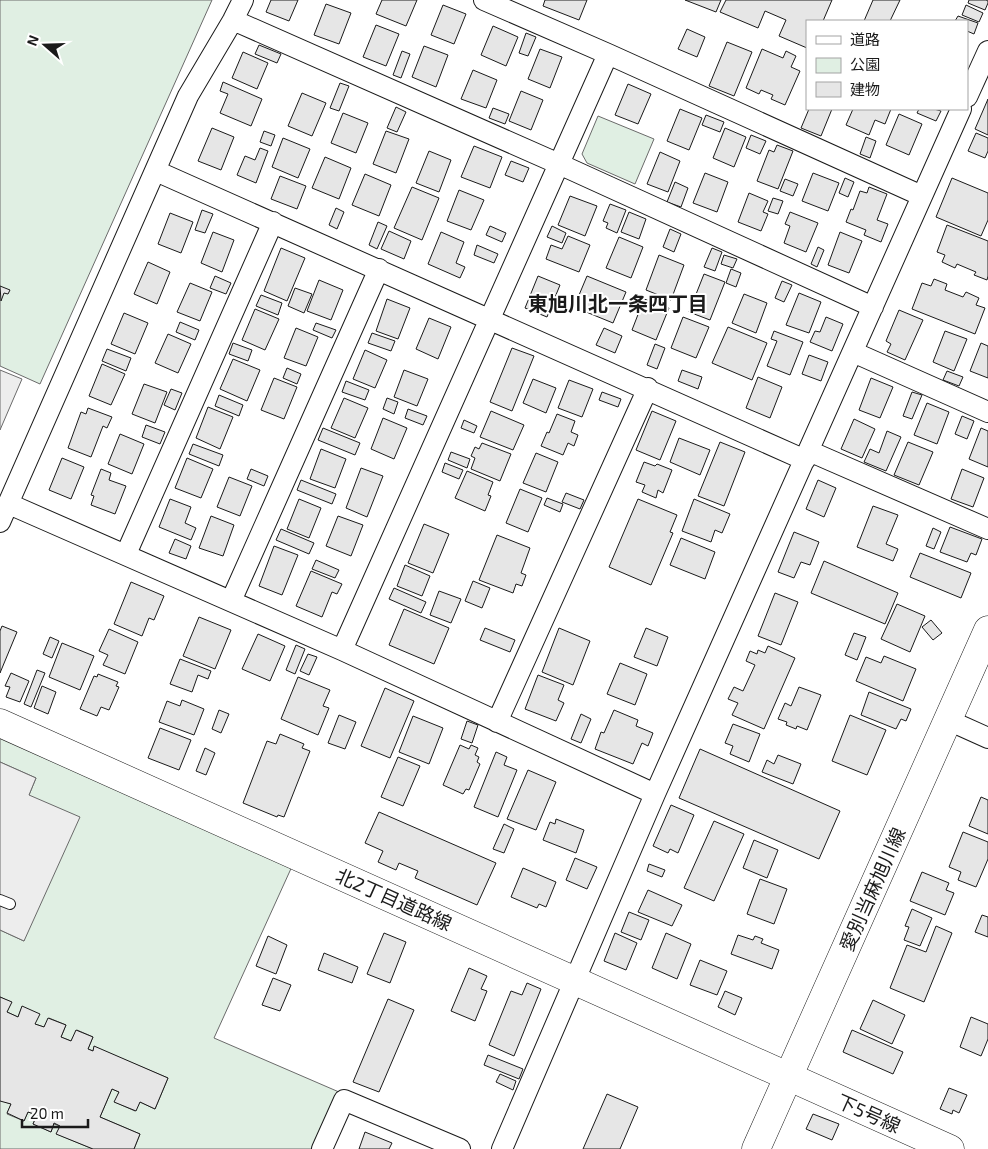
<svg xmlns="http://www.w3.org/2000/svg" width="988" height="1149" font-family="'Exo 2','Noto Sans JP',sans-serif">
<rect width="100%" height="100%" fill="#fff"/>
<path fill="#e0efe3" stroke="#6a6a6a" d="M 0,0 L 212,0 L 40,384 L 0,366 Z
M 598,116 L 654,139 L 635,184 L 587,163 L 582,154 Z
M 0,729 L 294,862 L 214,1038 L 339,1092 L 313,1149 L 134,1149 L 140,1134 L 100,1117 L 112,1089 L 119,1092 L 115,1102 L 135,1111 L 140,1102 L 155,1109 L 168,1078 L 94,1047 L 93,1051 L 88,1049 L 93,1037 L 77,1030 L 71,1041 L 61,1037 L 66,1025 L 49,1018 L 44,1027 L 35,1024 L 22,1007 L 18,1017 L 7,1012 L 11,1002 L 0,997 L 0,930 L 24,941 L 29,795 L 36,778 L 0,762 Z
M 0,1100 L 11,1104 L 7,1114 L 24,1121 L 28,1112 L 37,1115 L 33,1124 L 51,1132 L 54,1124 L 60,1126 L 57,1134 L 93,1149 L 0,1149 Z"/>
<path fill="#ededed" stroke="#6a6a6a" d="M 0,370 L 22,379 L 0,430 Z
M 0,762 L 36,778 L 29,795 L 80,817 L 24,941 L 0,930 Z"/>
<path fill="#e6e6e6" stroke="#1a1a1a" d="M 271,0 L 298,0 L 289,21 L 266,12 Z
M 382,0 L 417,0 L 406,26 L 376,14 Z
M 545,0 L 587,0 L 579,20 L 543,6 Z
M 685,0 L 721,0 L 716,12 Z
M 726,0 L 832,0 L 823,21 L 807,21 L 807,48 L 779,36 L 786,20 L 765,11 L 758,28 L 720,12 Z
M 873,0 L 900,0 L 890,21 L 864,21 Z
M 969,0 L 986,0 L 988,1 L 988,3 L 985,10 L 968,3 Z
M 326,4 L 351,13 L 339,44 L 314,35 Z
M 443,5 L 466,14 L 454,44 L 431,35 Z
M 966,5 L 983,13 L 979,22 L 962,15 Z
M 958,16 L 978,23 L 974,34 L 967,31 L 967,21 L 955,21 Z
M 376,25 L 399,34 L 386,66 L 363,57 Z
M 493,26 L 518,37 L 506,66 L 481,55 Z
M 687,29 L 705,37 L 697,57 L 678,49 Z
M 526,33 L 536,37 L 528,56 L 519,53 Z
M 727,42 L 752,52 L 734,96 L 709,86 Z
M 259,45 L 281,54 L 277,63 L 255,54 Z
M 424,46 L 448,55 L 436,87 L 412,77 Z
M 540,49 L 562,57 L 550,88 L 528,79 Z
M 762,49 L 783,58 L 786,51 L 796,56 L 791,67 L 800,71 L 785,105 L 771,99 L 773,95 L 761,90 L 759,94 L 746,88 Z
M 402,51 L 410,54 L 401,78 L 393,75 Z
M 243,52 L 268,63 L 257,89 L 232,78 Z
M 473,70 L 497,80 L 486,108 L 461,99 Z
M 223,82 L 262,99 L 251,126 L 220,113 L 228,94 L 220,91 Z
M 340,83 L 349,86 L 339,111 L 330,108 Z
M 628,84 L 651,94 L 638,124 L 615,115 Z
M 521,91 L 543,100 L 531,130 L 509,121 Z
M 302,93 L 326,103 L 312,136 L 288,126 Z
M 988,99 L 988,135 L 975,129 Z
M 396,107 L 406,112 L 397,132 L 387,128 Z
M 493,108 L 509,114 L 505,124 L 489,118 Z
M 680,109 L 702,118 L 689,150 L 667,141 Z
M 809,109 L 832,109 L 821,136 L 801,128 Z
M 853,109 L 891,109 L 885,124 L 875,120 L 869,135 L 846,125 Z
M 919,109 L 934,109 L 941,111 L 936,121 L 917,113 Z
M 343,113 L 368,123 L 356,153 L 331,143 Z
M 899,114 L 922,124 L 909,155 L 886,145 Z
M 706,115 L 724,122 L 720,132 L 702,125 Z
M 212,128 L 234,137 L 221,170 L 198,161 Z
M 725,128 L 746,137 L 734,167 L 713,158 Z
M 264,131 L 275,135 L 271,146 L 260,142 Z
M 386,131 L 409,139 L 396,173 L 373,164 Z
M 976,133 L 988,138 L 988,151 L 985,158 L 968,151 Z
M 751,135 L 766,141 L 760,154 L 746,148 Z
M 866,137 L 876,141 L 870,158 L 860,154 Z
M 283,138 L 310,149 L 298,178 L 272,167 Z
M 777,145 L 793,151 L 778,189 L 757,181 L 769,150 L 774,152 Z
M 474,146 L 502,157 L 490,188 L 461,177 Z
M 260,148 L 268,151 L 256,183 L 237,175 L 245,156 L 255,160 Z
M 429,151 L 451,160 L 439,192 L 416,183 Z
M 660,152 L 680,161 L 668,192 L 647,184 Z
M 325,157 L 351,168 L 339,199 L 312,188 Z
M 511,161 L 529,168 L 523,182 L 505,175 Z
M 705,173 L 728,182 L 717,212 L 693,203 Z
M 813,173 L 839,183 L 828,211 L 802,201 Z
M 365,174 L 391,185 L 379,216 L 352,205 Z
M 280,176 L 306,186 L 297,209 L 271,199 Z
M 845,178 L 854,182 L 848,197 L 839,193 Z
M 952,178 L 988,193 L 988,220 L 981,236 L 936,217 Z
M 785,179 L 798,184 L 793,196 L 780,191 Z
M 675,182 L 688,188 L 681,207 L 667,202 Z
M 412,187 L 439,198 L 422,240 L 394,228 Z
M 869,187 L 887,194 L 877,220 L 888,224 L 881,242 L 864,235 L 866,230 L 846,222 L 851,209 L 853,210 L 860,191 L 867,193 Z
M 459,190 L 484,200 L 471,230 L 447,221 Z
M 749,193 L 768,201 L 763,212 L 768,214 L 761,231 L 738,222 Z
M 570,196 L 597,206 L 585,236 L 558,225 Z
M 773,198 L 783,201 L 778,214 L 768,211 Z
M 610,204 L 626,210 L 617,233 L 606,228 L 608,223 L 603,221 Z
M 336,208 L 344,212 L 337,229 L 329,225 Z
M 202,210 L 213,214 L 205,233 L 195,230 Z
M 629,212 L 646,219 L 639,239 L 621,232 Z
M 790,212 L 818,223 L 806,252 L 784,243 L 790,226 L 785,224 Z
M 170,213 L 193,222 L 181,253 L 158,244 Z
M 378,222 L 387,226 L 377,249 L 369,245 Z
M 947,225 L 988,241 L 988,276 L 987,280 L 974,275 L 976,272 L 957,264 L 955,268 L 942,262 L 945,255 L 937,252 Z
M 490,226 L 506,233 L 502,242 L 486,235 Z
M 552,226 L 566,233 L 562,243 L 547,237 Z
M 670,229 L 681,234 L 674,252 L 663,247 Z
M 389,231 L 411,241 L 404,259 L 381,249 Z
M 213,232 L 234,240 L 222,272 L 201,263 Z
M 441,232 L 464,242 L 456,263 L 465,267 L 460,278 L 428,264 Z
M 840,232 L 862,241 L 849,273 L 828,265 Z
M 568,236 L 590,245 L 579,272 L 546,259 L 551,245 L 562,249 Z
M 619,237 L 643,247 L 631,278 L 606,268 Z
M 477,245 L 498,254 L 494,263 L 474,255 Z
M 818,247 L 824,250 L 817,267 L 811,264 Z
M 281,248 L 305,258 L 287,301 L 264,291 Z
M 712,248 L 722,252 L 715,271 L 704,267 Z
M 659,255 L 684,265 L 671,300 L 646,290 Z
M 724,255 L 737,259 L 733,268 L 721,264 Z
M 148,262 L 170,272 L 157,304 L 134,294 Z
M 731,269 L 741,273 L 736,287 L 726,283 Z
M 704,274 L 725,282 L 710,320 L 689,312 Z
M 215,276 L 231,283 L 226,294 L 210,288 Z
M 538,276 L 560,285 L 547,317 L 525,308 Z
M 587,276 L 626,292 L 613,323 L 574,307 Z
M 934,279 L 947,284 L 945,290 L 963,297 L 966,292 L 979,298 L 976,305 L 985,308 L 975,334 L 912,309 L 922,283 L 931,286 Z
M 319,280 L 343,290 L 331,320 L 307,311 Z
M 782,281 L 792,285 L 784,302 L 775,298 Z
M 190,283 L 212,292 L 200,321 L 177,312 Z
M 0,286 L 10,290 L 8,294 L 4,293 L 1,301 Z
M 295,288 L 312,294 L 304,313 L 288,306 Z
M 799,293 L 821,302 L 809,333 L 786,325 Z
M 744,294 L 767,303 L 756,333 L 732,323 Z
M 261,295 L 282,303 L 278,315 L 256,306 Z
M 387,299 L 410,308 L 398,339 L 376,331 Z
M 644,299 L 669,308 L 656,340 L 632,330 Z
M 255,309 L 279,319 L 265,350 L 242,340 Z
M 899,310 L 923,320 L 905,360 L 887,352 L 891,344 L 886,341 Z
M 124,313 L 148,323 L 135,354 L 111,344 Z
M 683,317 L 709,327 L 696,358 L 671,348 Z
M 826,317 L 843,324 L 832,351 L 810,342 L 815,331 L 820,332 Z
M 429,318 L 451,327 L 438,359 L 416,349 Z
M 180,322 L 199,330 L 195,340 L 176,332 Z
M 316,323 L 336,330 L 332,338 L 313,330 Z
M 728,327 L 767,343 L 752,380 L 712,363 Z
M 296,328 L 318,337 L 306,366 L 284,358 Z
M 604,328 L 622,336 L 615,353 L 596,345 Z
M 774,331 L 803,342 L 790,375 L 767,366 L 777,341 L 771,339 Z
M 945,331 L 967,339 L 954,371 L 933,362 Z
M 372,333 L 395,341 L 391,351 L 368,343 Z
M 168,334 L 191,344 L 178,373 L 155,363 Z
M 233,343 L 252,350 L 248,361 L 229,354 Z
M 981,343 L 988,346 L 988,378 L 970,371 Z
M 655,344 L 665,348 L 657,369 L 647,365 Z
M 512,348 L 534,356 L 512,411 L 490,402 Z
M 107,349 L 131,358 L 126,371 L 102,361 Z
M 365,350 L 387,360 L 375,388 L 353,379 Z
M 809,355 L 828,362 L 821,381 L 802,374 Z
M 233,359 L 260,370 L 247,401 L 220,389 Z
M 102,364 L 125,374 L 111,405 L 89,396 Z
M 287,368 L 301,374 L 297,384 L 283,378 Z
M 404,370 L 428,379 L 417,406 L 394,397 Z
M 682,370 L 702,377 L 698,389 L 678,381 Z
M 947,371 L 963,377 L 959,386 L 943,380 Z
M 758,377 L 782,387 L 770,418 L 746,408 Z
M 274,378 L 297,387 L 284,419 L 261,410 Z
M 871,378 L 893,387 L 880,418 L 859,410 Z
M 533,379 L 556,388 L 546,413 L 523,403 Z
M 569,380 L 593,389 L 582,417 L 558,408 Z
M 346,381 L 369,390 L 365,400 L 342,392 Z
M 144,384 L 167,392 L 155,423 L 132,414 Z
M 171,389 L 182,393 L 175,410 L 164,405 Z
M 602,392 L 621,399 L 618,407 L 599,400 Z
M 912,392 L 922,395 L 912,419 L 903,416 Z
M 219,395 L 243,405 L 239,416 L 215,406 Z
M 344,398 L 368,408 L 355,438 L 331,428 Z
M 387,398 L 398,402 L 394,414 L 383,409 Z
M 927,403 L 949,412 L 937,444 L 914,435 Z
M 208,407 L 233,417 L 220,449 L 196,438 Z
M 88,408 L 112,417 L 107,428 L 103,426 L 91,457 L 68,448 L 81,412 L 86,414 Z
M 408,409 L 427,416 L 423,425 L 405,418 Z
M 491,411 L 524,425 L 513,450 L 480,437 Z
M 652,411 L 676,421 L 660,460 L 636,450 Z
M 557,414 L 575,421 L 571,432 L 578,435 L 574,446 L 568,443 L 563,455 L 541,446 L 547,432 L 549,433 Z
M 962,416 L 974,421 L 967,439 L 955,434 Z
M 383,418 L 407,428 L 394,459 L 371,449 Z
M 854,419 L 875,429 L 862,458 L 841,449 Z
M 464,420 L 477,426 L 474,433 L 461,428 Z
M 146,425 L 165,432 L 160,444 L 142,437 Z
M 323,428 L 360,443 L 355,455 L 318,440 Z
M 981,428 L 988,431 L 988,467 L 969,459 Z
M 887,431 L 901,437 L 886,471 L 864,462 L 870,449 L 879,453 Z
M 120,434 L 144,444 L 132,474 L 108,464 Z
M 679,438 L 710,450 L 700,475 L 670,462 Z
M 720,442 L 745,452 L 724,506 L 698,496 Z
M 908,442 L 933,452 L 919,485 L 894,475 Z
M 482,443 L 511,454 L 500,481 L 471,469 L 475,458 L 471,456 L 475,447 L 479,449 Z
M 193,444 L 223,455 L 219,466 L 189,454 Z
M 321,449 L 346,459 L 335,488 L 310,479 Z
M 451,452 L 470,459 L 467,468 L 448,460 Z
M 536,453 L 558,462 L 546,492 L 523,483 Z
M 62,458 L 84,467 L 71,499 L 49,490 Z
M 187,458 L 213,469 L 201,498 L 175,488 Z
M 644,462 L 655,466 L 657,464 L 672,470 L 663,493 L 658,490 L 656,498 L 642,492 L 645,485 L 636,482 Z
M 445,463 L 463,470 L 459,479 L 442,472 Z
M 361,468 L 383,476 L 367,517 L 346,508 Z
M 101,469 L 111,473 L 109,480 L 126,486 L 115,514 L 91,505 L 94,496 L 91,495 Z
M 251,469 L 268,476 L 264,486 L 247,479 Z
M 962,469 L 984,478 L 973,507 L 951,499 Z
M 467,471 L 493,482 L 488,495 L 491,496 L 485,511 L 455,498 Z
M 229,477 L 252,486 L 240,516 L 217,507 Z
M 301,480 L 336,494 L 332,504 L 297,490 Z
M 818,480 L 836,488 L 824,517 L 806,509 Z
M 520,489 L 542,498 L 528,532 L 506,523 Z
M 566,493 L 584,500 L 580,509 L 562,502 Z
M 547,498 L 563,504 L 560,512 L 544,505 Z
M 170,499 L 191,507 L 185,523 L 196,528 L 191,540 L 159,527 Z
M 299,499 L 321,508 L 309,538 L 287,529 Z
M 638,499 L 677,515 L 670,532 L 673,533 L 651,585 L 609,567 Z
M 694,499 L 730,514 L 722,533 L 715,530 L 711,542 L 682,531 Z
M 873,506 L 898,515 L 886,544 L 898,549 L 893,561 L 857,547 Z
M 211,516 L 234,525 L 223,556 L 199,548 Z
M 338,516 L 363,525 L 351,556 L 326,546 Z
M 424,524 L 449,534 L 433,573 L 408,563 Z
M 950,527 L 982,539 L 976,555 L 971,553 L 967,562 L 940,552 Z
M 933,528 L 941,532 L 934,549 L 926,546 Z
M 281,529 L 314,543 L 309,554 L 276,540 Z
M 794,532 L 819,542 L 810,565 L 801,562 L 794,578 L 778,572 Z
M 497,535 L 530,548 L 521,573 L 526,575 L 522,586 L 516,584 L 513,593 L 479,580 Z
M 681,538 L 715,552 L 705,579 L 670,565 Z
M 175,539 L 191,546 L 186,559 L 169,553 Z
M 274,546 L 298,555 L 282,595 L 259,586 Z
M 920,553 L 971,573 L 961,598 L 910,577 Z
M 316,560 L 339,570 L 335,578 L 312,569 Z
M 824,561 L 898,593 L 885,624 L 811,593 Z
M 405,565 L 430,576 L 422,596 L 397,586 Z
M 311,571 L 342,584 L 337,594 L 332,592 L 322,617 L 296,606 Z
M 473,581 L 490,588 L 482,608 L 465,601 Z
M 131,582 L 164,596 L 154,620 L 149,618 L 142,636 L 114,624 Z
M 394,588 L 426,602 L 421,613 L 389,599 Z
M 439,591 L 461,599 L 451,623 L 430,615 Z
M 775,593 L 798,602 L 781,645 L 758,636 Z
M 897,604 L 925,616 L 910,652 L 881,639 Z
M 404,609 L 449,628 L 434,664 L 389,645 Z
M 199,617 L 231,630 L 215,669 L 183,656 Z
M 931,620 L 942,633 L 933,640 L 922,627 Z
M 2,626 L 17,632 L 0,673 L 0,631 Z
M 485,628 L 515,640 L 510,652 L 480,640 Z
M 559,628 L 590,641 L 573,685 L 542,672 Z
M 646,628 L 668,637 L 657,666 L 634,657 Z
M 109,629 L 138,642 L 125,674 L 103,665 L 108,655 L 99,651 Z
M 854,633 L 866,637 L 857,660 L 845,655 Z
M 258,634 L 285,646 L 270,681 L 242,669 Z
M 50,637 L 59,641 L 52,658 L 43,654 Z
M 62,643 L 94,656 L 80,690 L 49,677 Z
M 296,645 L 305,649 L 295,674 L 286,670 Z
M 768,646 L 795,658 L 764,729 L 732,715 L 738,703 L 728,699 L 734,687 L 743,691 L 755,665 L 746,661 L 750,651 L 757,654 L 758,650 L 765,653 Z
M 308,654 L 317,657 L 309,675 L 300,671 Z
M 884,656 L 916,669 L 903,701 L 856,681 L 866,657 L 881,663 Z
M 180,659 L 211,671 L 208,679 L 198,675 L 192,692 L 170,684 Z
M 620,663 L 647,674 L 635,705 L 607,694 Z
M 37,670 L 45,673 L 31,707 L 24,704 Z
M 11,673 L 29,681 L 20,702 L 6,697 L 10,687 L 5,686 Z
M 98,674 L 118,682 L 116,686 L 119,687 L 109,710 L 101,707 L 97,716 L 80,709 L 94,676 L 97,677 Z
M 538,675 L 564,685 L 558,700 L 564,703 L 556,721 L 525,709 Z
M 298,677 L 330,690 L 323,706 L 329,708 L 318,735 L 281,719 Z
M 42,686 L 56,692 L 48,714 L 34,708 Z
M 799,687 L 821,695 L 807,730 L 797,726 L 796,729 L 786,725 L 787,722 L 778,719 L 785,703 L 791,706 Z
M 385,688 L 414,701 L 390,758 L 361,746 Z
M 869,692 L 911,709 L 906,721 L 901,719 L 896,729 L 861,715 Z
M 182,700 L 204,709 L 194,735 L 159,722 L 167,701 L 180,706 Z
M 219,710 L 229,714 L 221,733 L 212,729 Z
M 614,710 L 638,720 L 636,726 L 653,733 L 648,746 L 642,743 L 633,764 L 595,749 L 601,732 L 604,733 Z
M 581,714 L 591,719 L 581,743 L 571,739 Z
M 339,715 L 356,722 L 345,749 L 328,743 Z
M 850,715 L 886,730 L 867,775 L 832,761 Z
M 413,716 L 443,728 L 429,764 L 399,752 Z
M 467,721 L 478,725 L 472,743 L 461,739 Z
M 733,724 L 760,734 L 749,762 L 730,754 L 733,746 L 725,743 Z
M 160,728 L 191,740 L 179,770 L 148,758 Z
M 280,734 L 304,744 L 302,748 L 310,751 L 284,817 L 278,815 L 277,817 L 243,803 L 267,741 L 276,744 Z
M 460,745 L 469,749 L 471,745 L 478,748 L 475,755 L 479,757 L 477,762 L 480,764 L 469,790 L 466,789 L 463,794 L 443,785 Z
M 205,748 L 215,753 L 206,775 L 196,771 Z
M 700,749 L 840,811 L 819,859 L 679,798 Z
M 496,752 L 507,757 L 504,765 L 517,770 L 498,817 L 474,807 Z
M 778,755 L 801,764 L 793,784 L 762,772 L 767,760 L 774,764 Z
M 398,757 L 420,766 L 403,806 L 381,797 Z
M 528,770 L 556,782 L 536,830 L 507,819 Z
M 981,797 L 988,800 L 988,834 L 969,826 Z
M 671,805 L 694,815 L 678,853 L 670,849 L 668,853 L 653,846 Z
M 379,812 L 496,863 L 477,905 L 415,878 L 418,871 L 399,863 L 396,870 L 378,862 L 383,851 L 365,843 Z
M 556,819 L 584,830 L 576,853 L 543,840 L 550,822 L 555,824 Z
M 714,821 L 744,834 L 714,901 L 684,888 Z
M 504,824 L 514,829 L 504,853 L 493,849 Z
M 963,832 L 988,842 L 988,859 L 976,887 L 958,880 L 961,872 L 949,867 Z
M 754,840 L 778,850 L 767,878 L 743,868 Z
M 575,858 L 597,867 L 587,889 L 566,880 Z
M 649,864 L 665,870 L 662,877 L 647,871 Z
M 523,868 L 556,882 L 546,907 L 539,904 L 537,908 L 511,897 Z
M 922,872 L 949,883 L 946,890 L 954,893 L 945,915 L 910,901 Z
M 760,879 L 787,889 L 774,924 L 747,914 Z
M 648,890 L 682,905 L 672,926 L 638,912 Z
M 912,909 L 932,918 L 920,946 L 904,940 L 909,927 L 905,926 Z
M 629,912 L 649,920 L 641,940 L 621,932 Z
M 982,915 L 988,917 L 988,937 L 975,932 Z
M 936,926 L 952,933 L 924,1002 L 890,988 L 907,945 L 926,952 Z
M 384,933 L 406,942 L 390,983 L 367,974 Z
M 615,933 L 637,943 L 626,970 L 604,961 Z
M 666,933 L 691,944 L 677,979 L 652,968 Z
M 738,935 L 753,940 L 755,936 L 763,939 L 761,943 L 779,950 L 772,969 L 731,954 Z
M 268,936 L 287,945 L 276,974 L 256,966 Z
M 324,953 L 358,967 L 352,983 L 318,970 Z
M 700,960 L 727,971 L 717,995 L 690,985 Z
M 469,968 L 487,976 L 481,989 L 487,991 L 475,1021 L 451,1011 Z
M 273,978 L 291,985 L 280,1011 L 262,1005 Z
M 527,983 L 541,989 L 514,1056 L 489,1045 L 511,991 L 522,995 Z
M 725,991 L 742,998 L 735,1015 L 718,1007 Z
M 0,997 L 12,1002 L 7,1012 L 18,1017 L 22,1006 L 40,1014 L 35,1024 L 44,1027 L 48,1018 L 66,1025 L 61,1037 L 71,1041 L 76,1030 L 93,1037 L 88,1049 L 93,1051 L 94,1046 L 168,1078 L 155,1109 L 140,1102 L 136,1111 L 114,1102 L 119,1092 L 112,1089 L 100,1117 L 140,1134 L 134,1149 L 93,1149 L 56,1134 L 60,1126 L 54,1123 L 51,1132 L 33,1124 L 37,1115 L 28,1112 L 24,1121 L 7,1113 L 11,1104 L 0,1101 Z
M 388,999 L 414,1010 L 379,1092 L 353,1082 Z
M 873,1000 L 905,1015 L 892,1044 L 860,1029 Z
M 971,1017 L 988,1024 L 988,1039 L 981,1056 L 960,1047 Z
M 852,1030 L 903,1052 L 893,1074 L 843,1052 Z
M 488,1055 L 523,1069 L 519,1079 L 484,1065 Z
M 500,1074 L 516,1081 L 513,1090 L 496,1082 Z
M 949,1088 L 967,1095 L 959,1113 L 953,1110 L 952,1114 L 940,1109 Z
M 607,1094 L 638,1107 L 620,1149 L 583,1149 Z
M 813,1114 L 839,1124 L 832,1140 L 806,1129 Z
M 365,1132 L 392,1143 L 389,1149 L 359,1149 Z"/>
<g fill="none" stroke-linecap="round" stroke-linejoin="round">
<g stroke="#1a1a1a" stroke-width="12">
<path id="lane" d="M 0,900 L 10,904"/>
</g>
<g stroke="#1a1a1a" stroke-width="22">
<path id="street" d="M 484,0 L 608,54 L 922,196
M 233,20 L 559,164 L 873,307
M 967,97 L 988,51
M 156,171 L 805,460
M 853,352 L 988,412
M 809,451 L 988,529
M 9,504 L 342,650 L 655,794
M 0,522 L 188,96 L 233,20 L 243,0
M 126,554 L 273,222
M 231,601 L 379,269
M 342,650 L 608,54
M 948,720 L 988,738
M 497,722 L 648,388
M 322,1149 L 344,1100 L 460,1149
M 502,1149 L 655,794 L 961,109"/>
</g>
<g stroke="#1a1a1a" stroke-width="29">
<path id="secondary" d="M 0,723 L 950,1149"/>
</g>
<g stroke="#1a1a1a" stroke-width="29">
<path id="primary" d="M 756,1149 L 988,630"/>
</g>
<use href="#lane" stroke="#fff" stroke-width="10"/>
<use href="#street" stroke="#fff" stroke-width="20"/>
<use href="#secondary" stroke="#fff" stroke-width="28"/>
<use href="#primary" stroke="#fff" stroke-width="28"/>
</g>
<g text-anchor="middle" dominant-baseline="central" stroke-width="4" stroke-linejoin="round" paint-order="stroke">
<g font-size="19" fill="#1a1a1a" stroke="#fff">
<text transform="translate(872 889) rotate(-66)">愛別当麻旭川線</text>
<text transform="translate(394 899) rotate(24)">北2丁目道路線</text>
<text transform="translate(869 1113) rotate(24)">下5号線</text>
</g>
<g font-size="20" font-weight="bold" fill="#1a1a1a" stroke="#fff">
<text x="618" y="303">東旭川北一条四丁目</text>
</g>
</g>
<rect x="806" y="20" width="162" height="90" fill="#ffffff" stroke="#a3a3a3"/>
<rect x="816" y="36" width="25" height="8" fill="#ffffff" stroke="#a3a3a3"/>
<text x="850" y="45" font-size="15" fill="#1a1a1a">道路</text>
<rect x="816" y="58" width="25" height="15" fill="#e0efe3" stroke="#a3a3a3"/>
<text x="850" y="70" font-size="15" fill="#1a1a1a">公園</text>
<rect x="816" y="82" width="25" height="15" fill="#e6e6e6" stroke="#a3a3a3"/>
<text x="850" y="95" font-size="15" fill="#1a1a1a">建物</text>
<g transform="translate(45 45) rotate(290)" stroke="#ffffff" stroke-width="4" paint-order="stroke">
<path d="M0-4L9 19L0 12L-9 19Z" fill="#1a1a1a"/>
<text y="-8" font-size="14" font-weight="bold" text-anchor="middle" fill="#1a1a1a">N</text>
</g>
<path d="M22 1119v8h66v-8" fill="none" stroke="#1a1a1a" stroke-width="2.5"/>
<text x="30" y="1119" font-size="15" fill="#1a1a1a" stroke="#ffffff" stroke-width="4" paint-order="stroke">20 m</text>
</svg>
